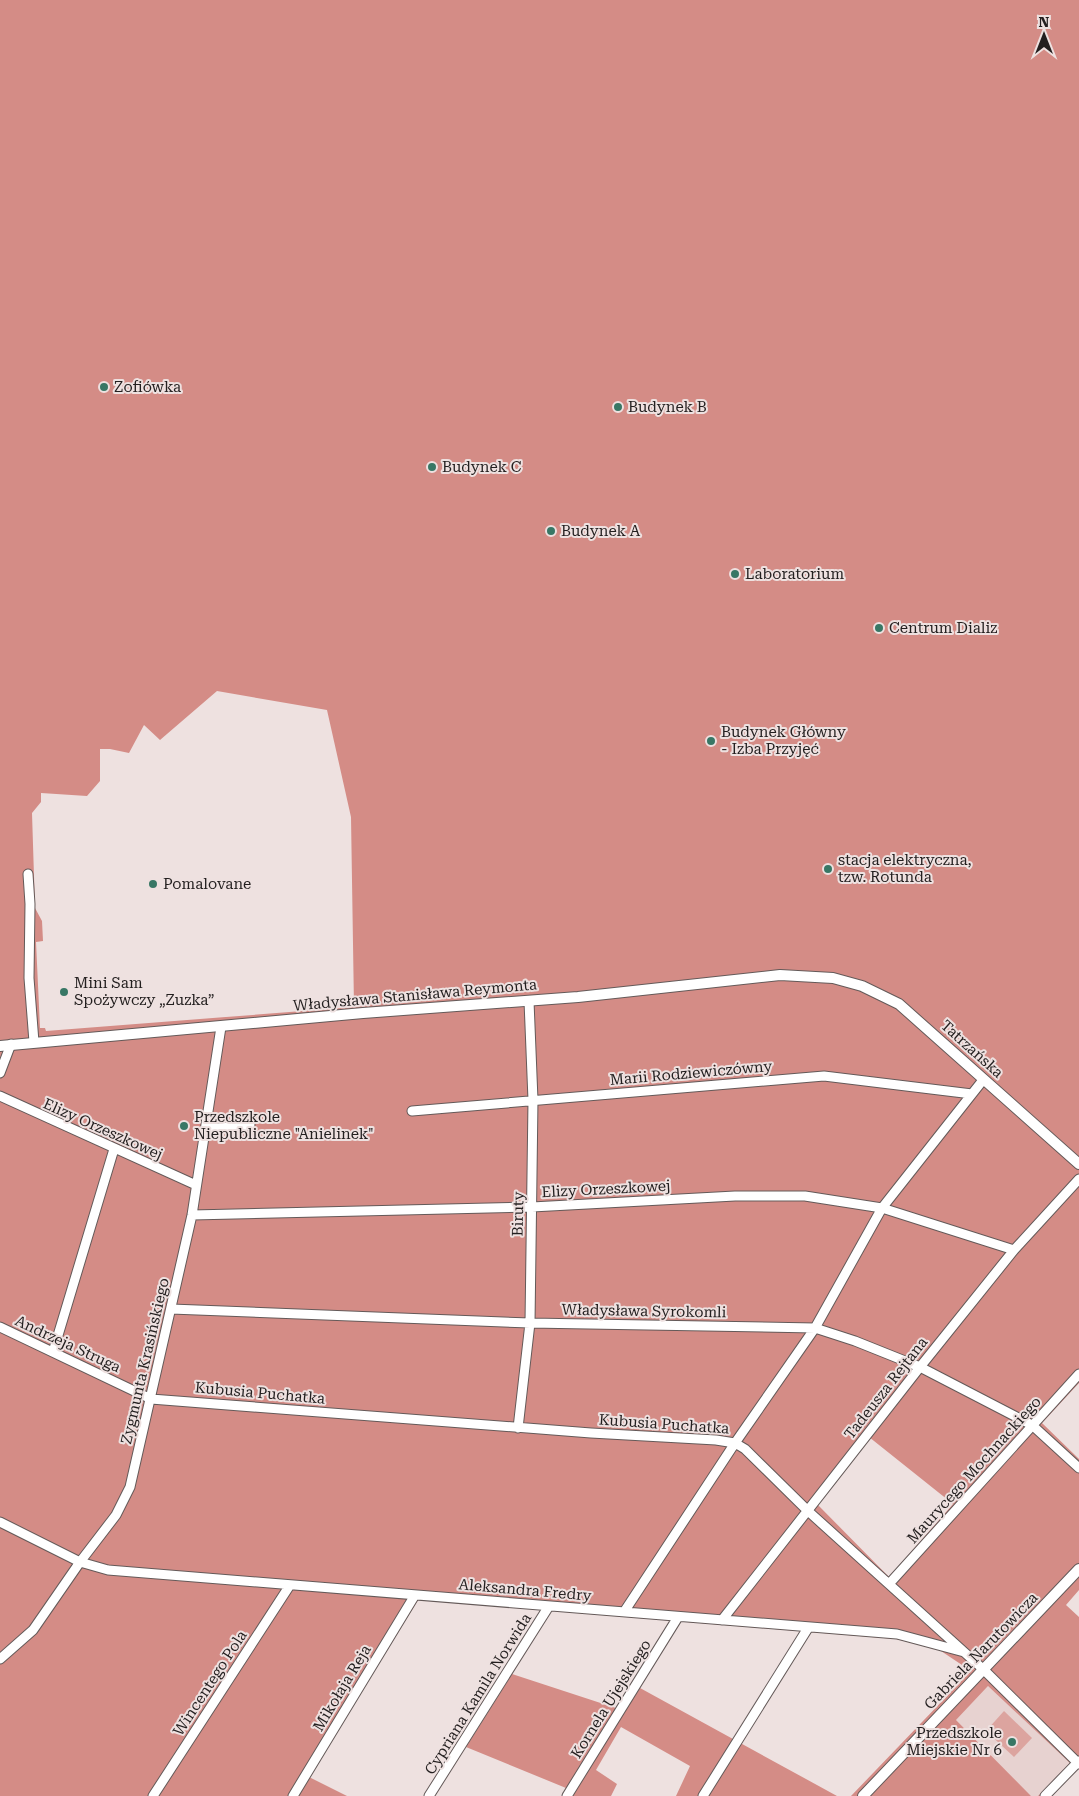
<svg xmlns="http://www.w3.org/2000/svg" width="1079" height="1796" font-family="'Roboto Serif',serif">
<rect width="100%" height="100%" fill="#eee1e0"/>
<path fill="#e7d2d0" d="M 988,1686 L 1071,1763 L 1038,1796 L 1031,1796 L 956,1720 Z"/>
<path fill="#dca49f" d="M 1004,1711 L 1032,1738 L 1014,1757 L 986,1731 Z"/>
<path fill="#d48c86" fill-rule="evenodd" d="M 0,0 L 1079,0 L 1079,1383 L 1042,1423 L 1079,1459 L 1079,1590 L 1066,1605 L 1079,1617 L 1079,1767 L 1050,1796 L 1038,1796 L 1070,1763 L 988,1686 L 956,1720 L 1031,1796 L 851,1796 L 971,1671 L 938,1649 L 896,1639 L 418,1600 L 309,1777 L 347,1796 L 0,1796 ZM 217,691 L 327,710 L 351,817 L 354,1007 L 46,1031 L 45,1028 L 40,1028 L 36,942 L 43,941 L 42,921 L 35,908 L 32,813 L 41,802 L 41,793 L 87,796 L 100,781 L 100,749 L 110,749 L 129,753 L 144,725 L 160,740 ZM 869,1437 L 953,1504 L 889,1577 L 817,1504 Z
M 512,1674 L 625,1711 L 640,1688 L 837,1796 L 676,1796 L 690,1766 L 621,1727 L 596,1770 L 617,1784 L 611,1796 L 562,1796 L 566,1788 L 466,1747 Z"/>
<g fill="none" stroke-linecap="round" stroke-linejoin="round">
<g stroke="#645a59" stroke-width="11">
<path id="minor" d="M 28,874 L 30,904 L 29,978 L 34,1042
M 0,1073 L 11,1044
M 0,1096 L 196,1185
M 412,1111 L 824,1076 L 972,1094
M 205,1129 L 250,1125
M 192,1215 L 532,1207 L 735,1196 L 805,1196 L 882,1208 L 1014,1250
M 171,1309 L 530,1323 L 815,1328 L 855,1341 L 920,1367 L 1032,1425 L 1079,1468
M 0,1327 L 151,1399 L 591,1433 L 716,1440 L 735,1443 L 745,1449 L 808,1511 L 984,1670 L 1079,1764
M 53,1352 L 114,1149
M 518,1428 L 530,1323 L 533,1100 L 529,1001
M 0,1522 L 80,1562 L 108,1570 L 897,1634 L 964,1652
M 889,1584 L 1079,1374
M 624,1612 L 735,1443 L 815,1328 L 882,1208 L 983,1080
M 722,1620 L 920,1367 L 1014,1250 L 1079,1179
M 0,1659 L 33,1630 L 80,1562 L 116,1515 L 130,1487 L 192,1215 L 221,1027
M 153,1796 L 290,1585
M 293,1796 L 415,1595
M 429,1796 L 549,1606
M 567,1796 L 678,1617
M 703,1796 L 808,1628
M 1045,1796 L 1079,1761"/>
</g>
<g stroke="#645a59" stroke-width="12">
<path id="tertiary" d="M 0,1046 L 363,1013 L 578,997 L 780,975 L 833,978 L 862,986 L 899,1004 L 1079,1164
M 863,1796 L 1079,1569"/>
</g>
<use href="#minor" stroke="#fff" stroke-width="9"/>
<use href="#tertiary" stroke="#fff" stroke-width="10"/>
</g>
<g fill="#387765" stroke="#eee1e0" stroke-width="2">
<circle cx="104" cy="387" r="5"/>
<circle cx="618" cy="407" r="5"/>
<circle cx="432" cy="467" r="5"/>
<circle cx="551" cy="531" r="5"/>
<circle cx="735" cy="574" r="5"/>
<circle cx="879" cy="628" r="5"/>
<circle cx="711" cy="741" r="5"/>
<circle cx="828" cy="869" r="5"/>
<circle cx="153" cy="884" r="5"/>
<circle cx="64" cy="992" r="5"/>
<circle cx="184" cy="1126" r="5"/>
<circle cx="1012" cy="1742" r="5"/>
</g>
<g text-anchor="middle" dominant-baseline="central" stroke-width="4" stroke-linejoin="round" paint-order="stroke">
<g font-size="15" fill="#231f1f" stroke="#eee1e0" text-anchor="start">
<text x="114" y="387">Zofiówka</text>
<text x="628" y="407">Budynek B</text>
<text x="442" y="467">Budynek C</text>
<text x="561" y="531">Budynek A</text>
<text x="745" y="574">Laboratorium</text>
<text x="889" y="628">Centrum Dializ</text>
<text x="721" y="732">Budynek Główny<tspan x="721" dy="17">- Izba Przyjęć</tspan></text>
<text x="838" y="860">stacja elektryczna,<tspan x="838" dy="17">tzw. Rotunda</tspan></text>
<text x="163" y="884">Pomalovane</text>
<text x="74" y="983">Mini Sam<tspan x="74" dy="17">Spożywczy „Zuzka”</tspan></text>
<text x="194" y="1117">Przedszkole<tspan x="194" dy="17">Niepubliczne "Anielinek"</tspan></text>
<text x="1002" y="1733" text-anchor="end">Przedszkole<tspan x="1002" dy="17">Miejskie Nr 6</tspan></text>
</g>
<g font-size="15" fill="#231f1f" stroke="#eee1e0">
<text transform="translate(415 995) rotate(-5)">Władysława Stanisława Reymonta</text>
<text transform="translate(972 1049) rotate(42)">Tatrzańska</text>
<text transform="translate(691 1073) rotate(-5)">Marii Rodziewiczówny</text>
<text transform="translate(103 1129) rotate(24)">Elizy Orzeszkowej</text>
<text transform="translate(606 1189) rotate(-3)">Elizy Orzeszkowej</text>
<text transform="translate(518 1214) rotate(-89)">Biruty</text>
<text transform="translate(644 1311) rotate(1)">Władysława Syrokomli</text>
<text transform="translate(68 1344) rotate(25)">Andrzeja Struga</text>
<text transform="translate(145 1361) rotate(-77)">Zygmunta Krasińskiego</text>
<text transform="translate(886 1388) rotate(-52)">Tadeusza Rejtana</text>
<text transform="translate(260 1393) rotate(5)">Kubusia Puchatka</text>
<text transform="translate(664 1424) rotate(4)">Kubusia Puchatka</text>
<text transform="translate(974 1470) rotate(-48)">Maurycego Mochnackiego</text>
<text transform="translate(525 1590) rotate(5)">Aleksandra Fredry</text>
<text transform="translate(981 1651) rotate(-46)">Gabriela Narutowicza</text>
<text transform="translate(210 1683) rotate(-57)">Wincentego Pola</text>
<text transform="translate(342 1688) rotate(-59)">Mikołaja Reja</text>
<text transform="translate(478 1694) rotate(-58)">Cypriana Kamila Norwida</text>
<text transform="translate(611 1699) rotate(-58)">Kornela Ujejskiego</text>
</g>
</g>
<g transform="translate(1044 35)" stroke="#eee1e0" stroke-width="4" paint-order="stroke">
<path d="M0-4L9 19L0 12L-9 19Z" fill="#231f1f"/>
<text y="-8" font-size="14" font-weight="bold" text-anchor="middle" fill="#231f1f">N</text>
</g>
</svg>
